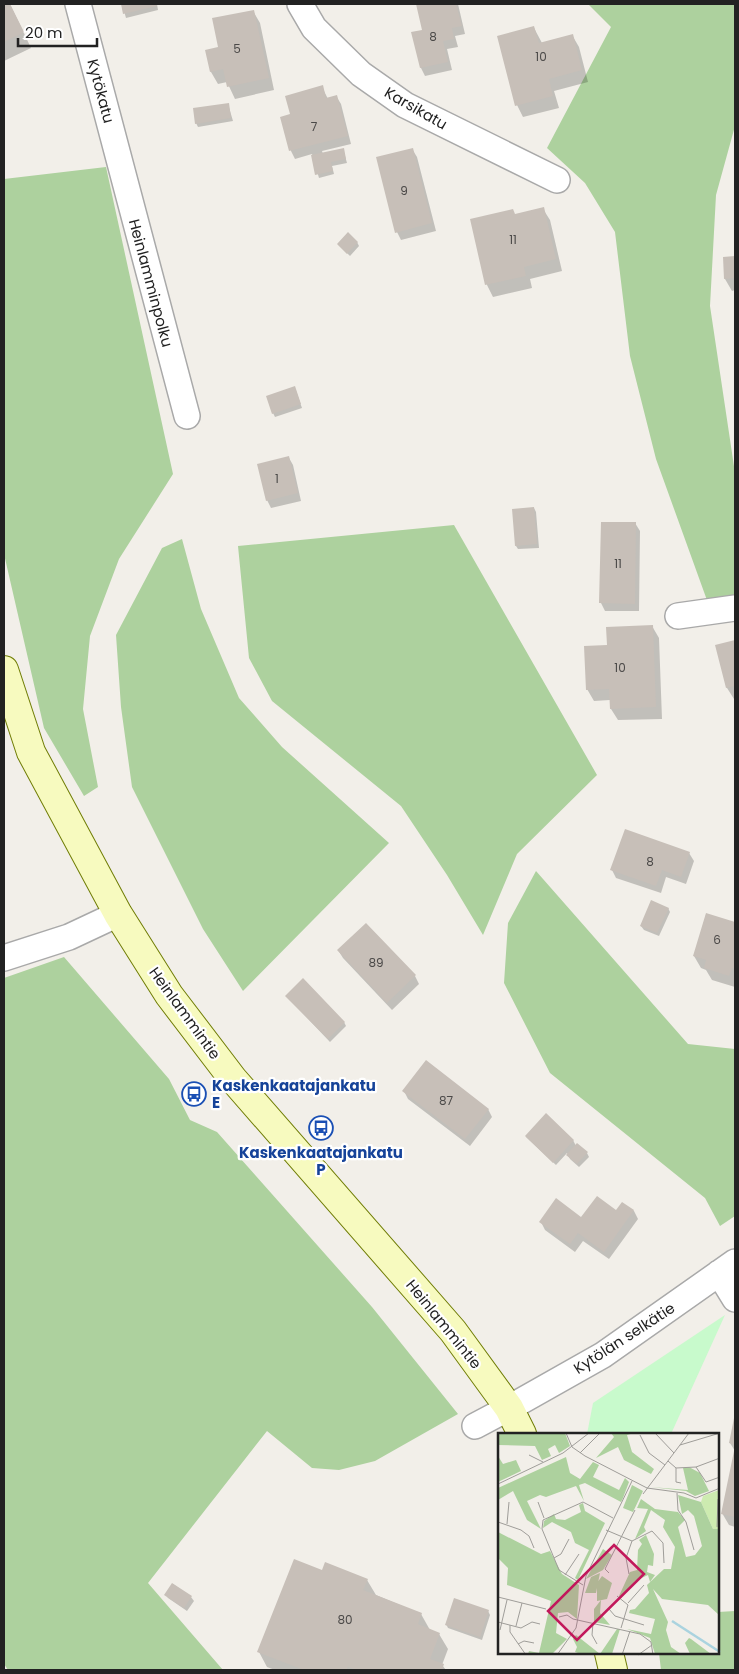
<svg xmlns="http://www.w3.org/2000/svg" width="739" height="1674" font-family="Poppins,sans-serif">
<rect width="100%" height="100%" fill="#f2efe9"/>
<path fill="#add19e" d="M 588,4 L 735,4 L 735,126 L 716,195 L 710,306 L 735,473 L 735,596 L 708,603 L 656,459 L 630,356 L 615,232 L 585,183 L 547,148 L 611,27 Z
M 106,167 L 173,474 L 119,559 L 90,636 L 83,709 L 98,787 L 84,796 L 44,728 L 4,554 L 4,179 Z
M 454,525 L 597,775 L 517,854 L 483,935 L 447,875 L 401,806 L 272,701 L 249,658 L 238,546 Z
M 182,539 L 201,609 L 239,698 L 282,747 L 389,843 L 243,991 L 203,929 L 132,787 L 121,707 L 116,635 L 162,548 Z
M 536,871 L 688,1044 L 735,1049 L 735,1216 L 720,1226 L 705,1198 L 550,1073 L 504,983 L 508,923 Z
M 64,957 L 169,1079 L 190,1120 L 217,1132 L 372,1307 L 458,1414 L 375,1461 L 339,1470 L 312,1468 L 267,1431 L 148,1583 L 223,1670 L 8,1670 L 4,1664 L 4,978 Z
M 735,1611 L 735,1670 L 661,1670 L 659,1653 L 718,1653 L 718,1612 Z"/>
<path fill="#c8facc" d="M 725,1315 L 671,1434 L 587,1434 L 593,1403 Z"/>
<path fill="#0003" d="M 4,4 L 10,4 L 31,48 L 4,61 Z
M 122,4 L 157,4 L 158,10 L 126,18 Z
M 417,4 L 458,4 L 465,34 L 455,36 L 458,47 L 447,49 L 452,70 L 425,76 L 421,68 L 413,33 L 423,31 Z
M 253,11 L 260,23 L 274,90 L 235,99 L 227,82 L 218,84 L 211,72 L 207,51 L 220,48 Z
M 534,28 L 542,43 L 572,35 L 579,47 L 588,82 L 554,91 L 559,108 L 523,117 L 517,105 Z
M 322,87 L 328,99 L 336,96 L 341,104 L 351,144 L 322,151 L 323,154 L 343,149 L 347,163 L 332,166 L 334,174 L 319,178 L 312,154 L 295,159 L 291,151 L 282,118 L 291,115 Z
M 228,104 L 233,121 L 198,127 L 196,123 Z
M 412,149 L 417,157 L 436,231 L 401,240 L 397,232 Z
M 543,209 L 550,220 L 562,271 L 530,279 L 532,288 L 493,297 L 487,285 L 471,220 L 516,216 Z
M 357,242 L 359,246 L 350,256 L 338,244 Z
M 735,257 L 735,290 L 732,291 L 725,279 L 724,258 Z
M 296,391 L 302,408 L 275,417 L 273,413 Z
M 289,458 L 293,465 L 301,501 L 271,508 L 267,500 Z
M 534,508 L 536,512 L 539,548 L 518,549 L 516,546 Z
M 635,523 L 640,531 L 639,611 L 605,611 L 601,603 Z
M 652,626 L 659,638 L 662,719 L 618,720 L 611,709 L 610,700 L 594,701 L 587,689 L 608,647 Z
M 735,642 L 735,699 L 734,699 L 727,688 L 716,646 Z
M 689,853 L 694,861 L 686,884 L 666,877 L 661,893 L 616,878 L 612,870 Z
M 668,908 L 670,912 L 659,936 L 644,930 L 641,926 Z
M 706,915 L 735,924 L 735,987 L 712,980 L 706,970 L 701,968 L 694,956 Z
M 338,950 L 415,976 L 419,984 L 392,1010 L 343,958 Z
M 289,999 L 344,1022 L 346,1026 L 330,1042 Z
M 404,1091 L 488,1109 L 492,1117 L 470,1146 L 408,1099 Z
M 526,1137 L 573,1140 L 576,1146 L 587,1153 L 589,1157 L 579,1167 L 570,1159 L 567,1153 L 556,1165 Z
M 622,1203 L 634,1211 L 638,1219 L 609,1259 L 583,1241 L 575,1252 L 545,1230 L 541,1222 L 582,1218 L 616,1212 Z
M 735,1420 L 735,1451 L 730,1443 Z
M 735,1453 L 735,1527 L 729,1525 L 722,1513 Z
M 322,1572 L 367,1580 L 376,1595 L 421,1614 L 430,1630 L 439,1634 L 448,1649 L 442,1665 L 446,1670 L 275,1670 L 267,1667 L 259,1652 Z
M 173,1584 L 191,1597 L 194,1601 L 187,1611 L 168,1598 L 166,1595 Z
M 488,1611 L 490,1615 L 482,1640 L 448,1628 L 446,1624 Z"/>
<path fill="#c7bfb8" d="M 4,4 L 10,4 L 24,32 L 4,42 Z
M 121,4 L 157,4 L 157,6 L 123,14 Z
M 416,4 L 456,4 L 462,26 L 452,28 L 454,39 L 443,41 L 448,62 L 420,68 L 411,32 L 422,30 Z
M 254,10 L 269,78 L 227,87 L 223,69 L 210,72 L 205,50 L 218,47 L 212,18 Z
M 534,26 L 539,43 L 573,34 L 582,70 L 549,79 L 553,96 L 515,106 L 497,36 Z
M 323,85 L 326,98 L 337,95 L 348,136 L 289,151 L 280,117 L 290,114 L 285,96 Z
M 229,103 L 231,118 L 195,124 L 193,108 Z
M 344,148 L 346,159 L 331,162 L 333,171 L 315,175 L 311,155 Z
M 413,148 L 432,223 L 395,233 L 376,157 Z
M 544,207 L 556,259 L 524,267 L 526,276 L 485,285 L 470,219 L 513,209 L 515,214 Z
M 348,232 L 358,242 L 347,254 L 337,244 Z
M 735,256 L 735,278 L 724,279 L 723,257 Z
M 295,386 L 301,404 L 272,414 L 266,396 Z
M 289,456 L 298,493 L 266,501 L 257,464 Z
M 534,507 L 537,544 L 515,546 L 512,509 Z
M 601,522 L 636,522 L 635,604 L 599,603 Z
M 653,625 L 656,707 L 610,709 L 609,689 L 586,690 L 584,646 L 607,645 L 606,627 Z
M 735,640 L 735,686 L 726,688 L 715,645 Z
M 625,829 L 690,852 L 681,877 L 662,870 L 656,886 L 610,870 Z
M 651,900 L 669,908 L 657,933 L 640,926 Z
M 706,913 L 735,922 L 735,969 L 732,968 L 729,976 L 704,968 L 706,960 L 693,956 Z
M 366,923 L 416,975 L 387,1003 L 337,950 Z
M 303,978 L 345,1022 L 328,1039 L 285,996 Z
M 426,1060 L 489,1109 L 465,1139 L 402,1091 Z
M 546,1113 L 574,1140 L 553,1163 L 525,1136 Z
M 577,1143 L 588,1152 L 577,1164 L 566,1155 Z
M 597,1196 L 616,1210 L 622,1202 L 634,1210 L 604,1252 L 578,1233 L 570,1244 L 539,1222 L 556,1198 L 581,1217 Z
M 734,1418 L 735,1418 L 735,1445 L 729,1443 Z
M 734,1451 L 735,1451 L 735,1517 L 721,1514 Z
M 294,1559 L 322,1570 L 325,1562 L 368,1579 L 363,1590 L 422,1613 L 418,1624 L 440,1633 L 430,1659 L 444,1664 L 442,1670 L 357,1670 L 348,1667 L 346,1670 L 304,1670 L 257,1652 Z
M 172,1583 L 192,1596 L 184,1608 L 164,1595 Z
M 454,1598 L 489,1610 L 480,1637 L 445,1625 Z"/>
<g fill="none" stroke-linecap="round" stroke-linejoin="round">
<g stroke="#a9a9a9" stroke-width="28">
<path id="street" d="M 78,4 L 187,416
M 300,4 L 314,28 L 361,74 L 405,105 L 557,180
M 678,616 L 735,608
M 4,958 L 69,937 L 118,914
M 719,1273 L 735,1299
M 475,1426 L 509,1408 L 603,1355 L 735,1262"/>
</g>
<g stroke="#707d05" stroke-width="30">
<path id="secondary" d="M 4,670 L 31,752 L 118,914 L 169,995 L 233,1079 L 453,1331 L 509,1408 L 522,1434
M 609,1653 L 613,1670"/>
</g>
<use href="#street" stroke="#fff" stroke-width="25"/>
<use href="#secondary" stroke="#f7fabf" stroke-width="28"/>
</g>
<defs>
<g id="bus-ring" transform="scale(1.25)"><circle r="9.5" fill="#fff" stroke="#1a4fb4" stroke-width="1.5"/><path d="M-5-6H5V4H4V6H2V4H-2V6H-4V4H-5ZM-3.5-4V0h7V-4ZM-3.5 1.2v1.5H-2V1.2ZM2 1.2v1.5H3.5V1.2Z" fill="#1a4fb4"/></g>
</defs>
<g fill-rule="evenodd">
<use href="#bus-ring" x="194" y="1094"/>
<use href="#bus-ring" x="321" y="1128"/>
</g>
<g text-anchor="middle" dominant-baseline="central" stroke-width="4.5" stroke-linejoin="round" paint-order="stroke">
<g font-size="12" fill="#4b4948">
<text x="433" y="36">8</text>
<text x="237" y="48">5</text>
<text x="541" y="56">10</text>
<text x="314" y="126">7</text>
<text x="404" y="190">9</text>
<text x="513" y="239">11</text>
<text x="277" y="478">1</text>
<text x="618" y="563">11</text>
<text x="620" y="667">10</text>
<text x="650" y="861">8</text>
<text x="717" y="939">6</text>
<text x="376" y="962">89</text>
<text x="446" y="1100">87</text>
<text x="345" y="1619">80</text>
</g>
<g font-size="15" fill="#222" stroke="#fff">
<text transform="translate(101 91) rotate(75)">Kytökatu</text>
<text transform="translate(416 108) rotate(30)">Karsikatu</text>
<text transform="translate(151 283) rotate(75)">Heinlamminpolku</text>
<text transform="translate(185 1013) rotate(54)">Heinlammintie</text>
<text transform="translate(444 1324) rotate(51)">Heinlammintie</text>
<text transform="translate(624 1338) rotate(-33)">Kytölän selkätie</text>
</g>
<g font-size="15" font-weight="bold" fill="#164399" stroke="#fff" text-anchor="start">
<text x="212" y="1085">Kaskenkaatajankatu<tspan x="212" dy="17">E</tspan></text>
<text x="321" y="1152" text-anchor="middle">Kaskenkaatajankatu<tspan x="321" dy="17">P</tspan></text>
</g>
</g>
<g transform="translate(498 1433)">
<rect width="221" height="221" fill="#f2efe9"/>
<path d="M 221,57 L 221,96 L 219,97 L 215,96 L 203,69 L 205,63 Z" fill="#cdebb0"/>
<path d="M 0,0 L 67,0 L 72,13 L 61,20 L 57,12 L 50,16 L 53,23 L 44,27 L 37,13 L 0,12 ZM 113,0 L 136,0 L 129,2 L 134,19 L 156,36 L 153,41 L 126,27 L 120,14 L 98,25 L 116,4 ZM 0,23 L 5,31 L 18,27 L 23,38 L 0,49 ZM 68,24 L 72,40 L 82,46 L 95,29 L 101,32 L 95,44 L 121,57 L 127,45 L 131,49 L 125,65 L 123,69 L 87,50 L 81,52 L 86,68 L 78,53 L 48,64 L 42,62 L 29,68 L 43,96 L 29,87 L 15,58 L 0,67 L 0,55 ZM 191,34 L 202,40 L 211,58 L 197,63 L 188,58 L 153,54 L 190,57 L 185,35 ZM 134,52 L 145,58 L 135,79 L 125,75 ZM 180,62 L 203,69 L 215,96 L 221,96 L 221,182 L 210,172 L 164,166 L 155,156 L 170,189 L 168,197 L 173,214 L 183,221 L 157,221 L 152,205 L 129,196 L 153,201 L 157,186 L 131,180 L 132,177 L 137,176 L 151,160 L 149,152 L 166,136 L 173,136 L 177,114 L 165,94 L 167,87 L 153,77 L 146,94 L 148,98 L 137,106 L 150,76 L 139,75 L 143,66 L 157,76 L 180,79 L 187,87 L 180,94 L 188,124 L 197,122 L 204,113 L 196,83 L 190,77 L 184,81 ZM 85,70 L 87,78 L 107,90 L 80,147 L 77,145 L 91,117 L 77,110 L 73,99 L 54,89 L 45,95 L 46,88 L 56,81 L 58,86 L 67,87 L 83,79 L 81,72 ZM 0,99 L 43,121 L 52,118 L 64,141 L 81,152 L 79,186 L 70,179 L 60,180 L 58,200 L 69,206 L 54,221 L 30,221 L 31,218 L 41,220 L 53,168 L 9,152 L 10,135 L 0,125 ZM 148,102 L 156,121 L 155,133 L 150,132 L 149,139 L 157,142 L 152,149 L 150,142 L 137,148 L 123,165 L 121,163 L 132,139 L 139,137 L 140,117 L 144,111 L 141,107 ZM 105,116 L 114,122 L 105,137 L 88,146 ZM 102,140 L 98,160 L 87,160 L 93,144 ZM 104,143 L 114,150 L 109,166 L 99,168 L 99,150 ZM 103,167 L 102,180 L 112,192 L 96,189 L 96,176 ZM 119,196 L 122,196 L 114,221 L 83,221 L 77,219 L 79,214 L 75,206 L 78,202 L 102,221 ZM 191,205 L 193,206 L 213,221 L 192,221 L 187,210 Z" fill="#add19e"/>
<path fill="none" stroke="#aad3df" stroke-width="2.5" d="M 174,188 L 222,219"/>
<path fill="none" stroke="#9f9d99" stroke-width="1" d="M 68,0 L 74,14 L 87,23 L 149,55 L 186,60 L 198,65 L 222,55M 157,0 L 176,20M 142,2 L 151,20 L 167,32M 182,12 L 222,0M 82,20 L 101,1M 31,22 L 45,29M 170,28 L 178,35 L 198,34 L 208,49 L 222,44M 198,34 L 222,25M 178,35 L 178,49 L 183,50M 0,51 L 65,20 L 91,0M 179,60 L 180,77 L 188,89 L 196,117M 145,61 L 191,0M 40,69 L 46,85M 0,89 L 23,97 L 31,103 L 36,115M 9,91 L 11,69M 219,94 L 220,66M 108,97 L 134,108 L 154,98M 154,98 L 165,110 L 166,130M 56,125 L 63,121 L 71,106M 111,140 L 107,136 L 137,77M 131,141 L 128,125 L 134,108M 67,142 L 81,121M 85,152 L 61,137 L 44,96 L 45,87 L 85,69 L 115,85M 119,163 L 130,172 L 123,195M 0,164 L 48,176M 130,170 L 146,152M 111,176 L 117,183 L 146,192M 61,184 L 69,182 L 75,186 L 142,201 L 153,209 L 155,222M 0,189 L 23,195 L 34,189 L 42,191M 95,190 L 94,202 L 99,211M 12,192 L 12,199 L 28,222M 18,193 L 24,170M 2,197 L 9,167M 20,211 L 26,208 L 36,210M 59,222 L 78,195 L 88,143 L 134,48M 124,222 L 132,198M 140,222 L 154,212"/>
<path fill="#c2185b" fill-opacity="0.15" stroke="#c2185b" stroke-width="2.5" d="M 116,112 L 146,141 L 79,207 L 50,178 Z"/>
<rect width="221" height="221" fill="none" stroke="#222" stroke-width="2.5"/>
</g>
<rect width="739" height="1674" fill="none" stroke="#222222" stroke-width="10"/>
<path d="M18 38v8h79v-8" fill="none" stroke="#222222" stroke-width="2.5"/>
<text x="25" y="38" font-size="15" fill="#222222" stroke="#ffffff" stroke-width="4" paint-order="stroke">20 m</text>
</svg>
